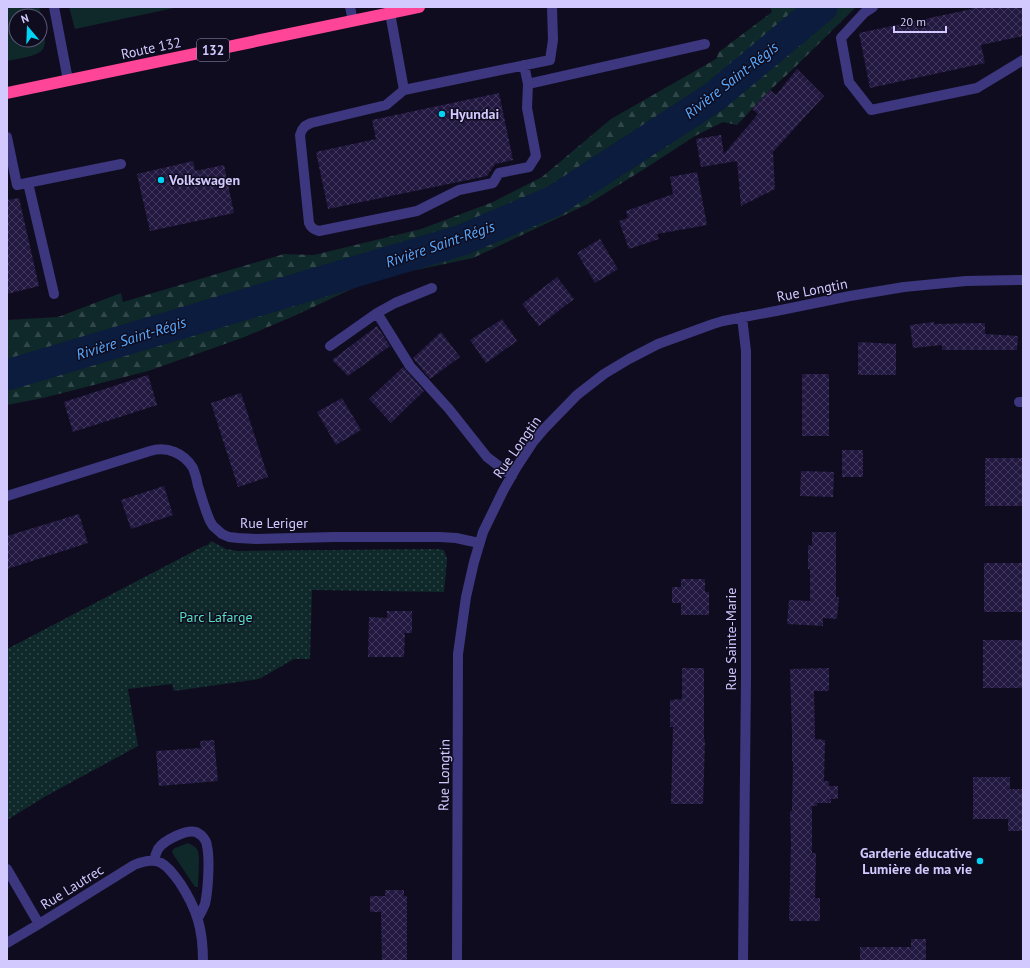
<svg xmlns="http://www.w3.org/2000/svg" width="1030" height="968" font-family="'PT Sans',sans-serif">
<defs>
<pattern id="forest-firs" width="22" height="20" patternUnits="userSpaceOnUse"><rect width="22" height="20" fill="#0f2829"/><path d="M5 1l3.5 6h-7zM16 11l3.5 6h-7z" fill="#314649"/></pattern>
<pattern id="park-dots" width="8" height="8" patternUnits="userSpaceOnUse"><rect width="8" height="8" fill="#0f2829"/><path d="M2 2h.1M6 6h.1" fill="none" stroke="#314649" stroke-width="1.8" stroke-linecap="round"/></pattern>
<pattern id="building-cross-hatch" width="8" height="8" patternUnits="userSpaceOnUse"><rect width="8" height="8" fill="#221840"/><path d="M0 0l8 8M0 8l8-8" fill="none" stroke="#41385d"/></pattern>
</defs>
<rect width="100%" height="100%" fill="#100c1f"/>
<path fill="#0f2829" fill-rule="evenodd" d="M 7,7 L 39,7 C 41,18 51,45 40,52 C 33,57 16,59 7,61 ZM 16,16 L 40,16 L 40,40 L 16,40 Z
M 69,7 L 179,7 L 75,29 Z
M 188,843 C 192,845 196,847 198,851 C 200,858 198,878 198,887 L 195,887 L 173,854 L 172,851 L 175,848 Z"/>
<path fill="url(#forest-firs)" d="M 770,7 L 856,7 L 792,70 L 770,90 L 737,125 L 723,122 L 695,136 L 649,166 L 588,204 L 473,258 L 373,279 L 294,316 L 242,338 L 148,371 L 43,398 L 7,405 L 7,320 L 58,317 L 121,293 L 123,302 L 284,254 L 314,255 L 421,229 L 493,202 L 542,177 L 611,119 L 716,59 L 719,52 L 772,12 Z"/>
<path fill="url(#park-dots)" d="M 211,541 L 226,549 L 238,551 L 437,549 L 444,550 L 447,559 L 444,592 L 312,590 L 310,659 L 294,659 L 259,679 L 174,691 L 172,684 L 128,689 L 138,746 L 46,796 L 7,820 L 7,649 L 204,546 L 208,545 Z"/>
<g fill="none" stroke-linecap="round" stroke-linejoin="round">
<path stroke="#0b1c3f" stroke-width="31" d="M 7,375 L 462,240 L 554,201 L 714,97 L 822,7"/>
</g>
<path fill="url(#building-cross-hatch)" d="M 972,7 L 1023,7 L 1023,36 L 981,45 L 985,63 L 870,88 L 859,33 L 972,9 Z
M 797,69 L 824,96 L 773,152 L 775,189 L 741,206 L 737,161 L 701,167 L 696,139 L 721,135 L 724,154 L 758,114 L 752,109 L 770,90 L 776,95 Z
M 499,93 L 513,160 L 495,164 L 487,176 L 328,209 L 316,152 L 376,139 L 372,120 Z
M 193,161 L 195,171 L 224,165 L 234,213 L 150,231 L 137,174 Z
M 697,172 L 707,225 L 657,234 L 659,239 L 629,249 L 619,221 L 628,218 L 626,211 L 673,194 L 670,177 Z
M 19,198 L 39,286 L 7,294 L 7,200 Z
M 600,239 L 618,269 L 595,283 L 577,253 Z
M 557,277 L 574,299 L 539,326 L 522,304 Z
M 502,319 L 517,341 L 486,363 L 470,340 Z
M 934,322 L 934,324 L 985,323 L 985,334 L 1018,336 L 1017,350 L 942,350 L 942,345 L 913,348 L 910,325 Z
M 377,326 L 390,346 L 348,376 L 332,360 Z
M 441,332 L 460,357 L 430,379 L 413,358 Z
M 858,342 L 896,344 L 896,375 L 858,375 Z
M 403,367 L 424,391 L 391,423 L 369,399 Z
M 802,374 L 829,374 L 829,436 L 802,436 Z
M 148,375 L 157,405 L 73,432 L 64,402 Z
M 241,393 L 268,477 L 238,487 L 211,403 Z
M 342,398 L 361,430 L 336,445 L 317,412 Z
M 842,450 L 863,450 L 863,477 L 842,477 Z
M 985,458 L 1023,458 L 1023,506 L 985,506 Z
M 801,471 L 834,472 L 833,497 L 800,496 Z
M 164,486 L 173,515 L 131,529 L 121,500 Z
M 79,514 L 88,543 L 7,569 L 7,536 Z
M 812,532 L 836,532 L 836,597 L 839,597 L 837,619 L 823,618 L 823,626 L 787,624 L 789,600 L 810,601 L 810,569 L 808,569 L 808,545 L 812,546 Z
M 984,563 L 1023,563 L 1023,612 L 984,612 Z
M 681,579 L 705,579 L 705,592 L 709,592 L 709,615 L 681,615 L 681,603 L 672,603 L 672,587 L 681,587 Z
M 387,611 L 412,611 L 412,633 L 405,633 L 404,657 L 368,657 L 369,617 L 387,618 Z
M 983,640 L 1023,640 L 1023,688 L 983,688 Z
M 682,668 L 704,668 L 704,739 L 705,740 L 703,804 L 671,804 L 673,727 L 670,727 L 670,700 L 682,699 Z
M 829,668 L 829,691 L 814,691 L 815,739 L 825,740 L 824,781 L 829,781 L 829,786 L 838,786 L 838,799 L 831,799 L 831,803 L 817,803 L 817,806 L 812,806 L 812,853 L 816,853 L 815,898 L 820,898 L 820,921 L 789,921 L 791,842 L 790,811 L 792,811 L 793,761 L 792,761 L 792,732 L 790,669 Z
M 214,740 L 218,781 L 159,786 L 156,751 L 201,748 L 200,741 Z
M 973,777 L 1010,777 L 1010,789 L 1023,789 L 1023,831 L 1008,831 L 1008,819 L 973,819 Z
M 385,890 L 404,890 L 404,896 L 407,896 L 407,961 L 382,961 L 381,912 L 370,912 L 370,896 L 385,896 Z
M 911,939 L 926,939 L 926,961 L 860,961 L 860,947 L 911,947 Z"/>
<g fill="none" stroke-linecap="round" stroke-linejoin="round">
<path stroke="#3c377e" stroke-width="10" d="M 54,7 L 68,80
M 350,7 L 353,21
M 873,7 L 864,13 L 841,38 L 849,82 L 871,110 L 977,88 L 1023,60
M 390,13 L 404,90 L 550,60 L 553,40 L 552,7
M 528,84 L 705,44
M 404,90 L 386,105 L 311,123 L 305,126 L 302,130 L 300,135 L 309,223 C 311,228 314,230 319,231 L 417,211 L 459,190 L 493,183 L 499,173 L 529,167 L 536,156 L 527,108 L 528,84 L 524,65
M 7,137 L 17,185 L 121,164
M 28,183 L 54,294
M 377,313 L 410,366 L 449,409 L 487,457 L 512,476
M 742,317 L 746,351 L 746,678 L 743,961
M 330,346 L 377,313 L 395,303 L 432,288
M 1019,402 L 1023,402
M 7,496 L 150,451 C 167,446 184,453 193,468 C 195,473 197,480 198,486 C 202,498 205,510 210,521 L 213,526 L 222,534 L 229,537 L 238,538 L 256,539 L 334,537 L 440,537 L 456,538 L 479,543
M 154,861 C 155,856 156,853 158,849 C 163,841 186,829 196,832 C 198,833 199,834 201,835 C 204,838 207,842 207,846 C 210,859 208,891 205,904 C 203,909 201,913 198,918
M 7,869 L 39,924
M 7,943 L 39,924 L 134,865 C 158,855 166,863 180,883 C 197,909 203,929 203,961
M 457,961 L 458,654 L 466,597 L 474,562 L 483,532 L 503,491 L 516,468 L 533,442 L 544,429 L 577,395 L 604,374 L 629,359 L 658,344 L 713,324 L 723,321 L 776,311 L 850,296 L 904,287 L 966,281 L 1023,280"/>
<path stroke="#ff4597" stroke-width="12" d="M 7,93 L 419,7"/>
</g>
<g fill="#00d3f5" stroke="#100c1f" stroke-width="1.5">
<circle cx="442" cy="114" r="4"/>
<circle cx="161" cy="180" r="4"/>
<circle cx="980" cy="861" r="4"/>
</g>
<g text-anchor="middle" dominant-baseline="central" stroke-width="3" stroke-linejoin="round" paint-order="stroke">
<rect fill="#100c1f" stroke="#9891bc" stroke-width="1" x="197" y="39" width="32" height="22" rx="3"/>
<g font-size="13" font-weight="bold" fill="#d2caff">
<text x="213" y="50">132</text>
</g>
<g font-size="14" fill="#d2caff" stroke="#100c1f">
<text transform="translate(151 48) rotate(-12)">Route 132</text>
<text transform="translate(812 290) rotate(-11)">Rue Longtin</text>
<text transform="translate(517 447) rotate(-55)">Rue Longtin</text>
<text x="274" y="523">Rue Leriger</text>
<text transform="translate(731 639) rotate(-90)">Rue Sainte-Marie</text>
<text transform="translate(444 775) rotate(-89)">Rue Longtin</text>
<text transform="translate(72 887) rotate(-32)">Rue Lautrec</text>
</g>
<g font-size="14" font-weight="bold" fill="#d2caff" stroke="#100c1f" text-anchor="start">
<text x="450" y="114">Hyundai</text>
<text x="169" y="180">Volkswagen</text>
<text x="972" y="853" text-anchor="end">Garderie éducative<tspan x="972" dy="16">Lumière de ma vie</tspan></text>
</g>
<g font-size="14" fill="#56dfc2" stroke="#100c1f">
<text x="216" y="617">Parc Lafarge</text>
</g>
<g font-size="15" font-style="italic" fill="#58abff" stroke="#100c1f">
<text transform="translate(731 80) rotate(-38)">Rivière Saint-Régis</text>
<text transform="translate(440 244) rotate(-19)">Rivière Saint-Régis</text>
<text transform="translate(131 338) rotate(-17)">Rivière Saint-Régis</text>
</g>
</g>
<rect width="1030" height="968" fill="none" stroke="#d2caff" stroke-width="16"/>
<g transform="translate(28 28) rotate(341)"><circle r="19" fill="#100c1f" stroke="#5e5879"/>
<path d="M0-3L7 15L0 10L-7 15Z" fill="#00d3f5"/>
<text y="-6" font-size="11" font-weight="bold" text-anchor="middle" fill="#d2caff">N</text>
</g>
<path d="M894 26v6h52v-6" fill="none" stroke="#d2caff" stroke-width="2"/>
<text x="900" y="26" font-size="12" fill="#d2caff" stroke="#100c1f" stroke-width="3" paint-order="stroke">20 m</text>
</svg>
